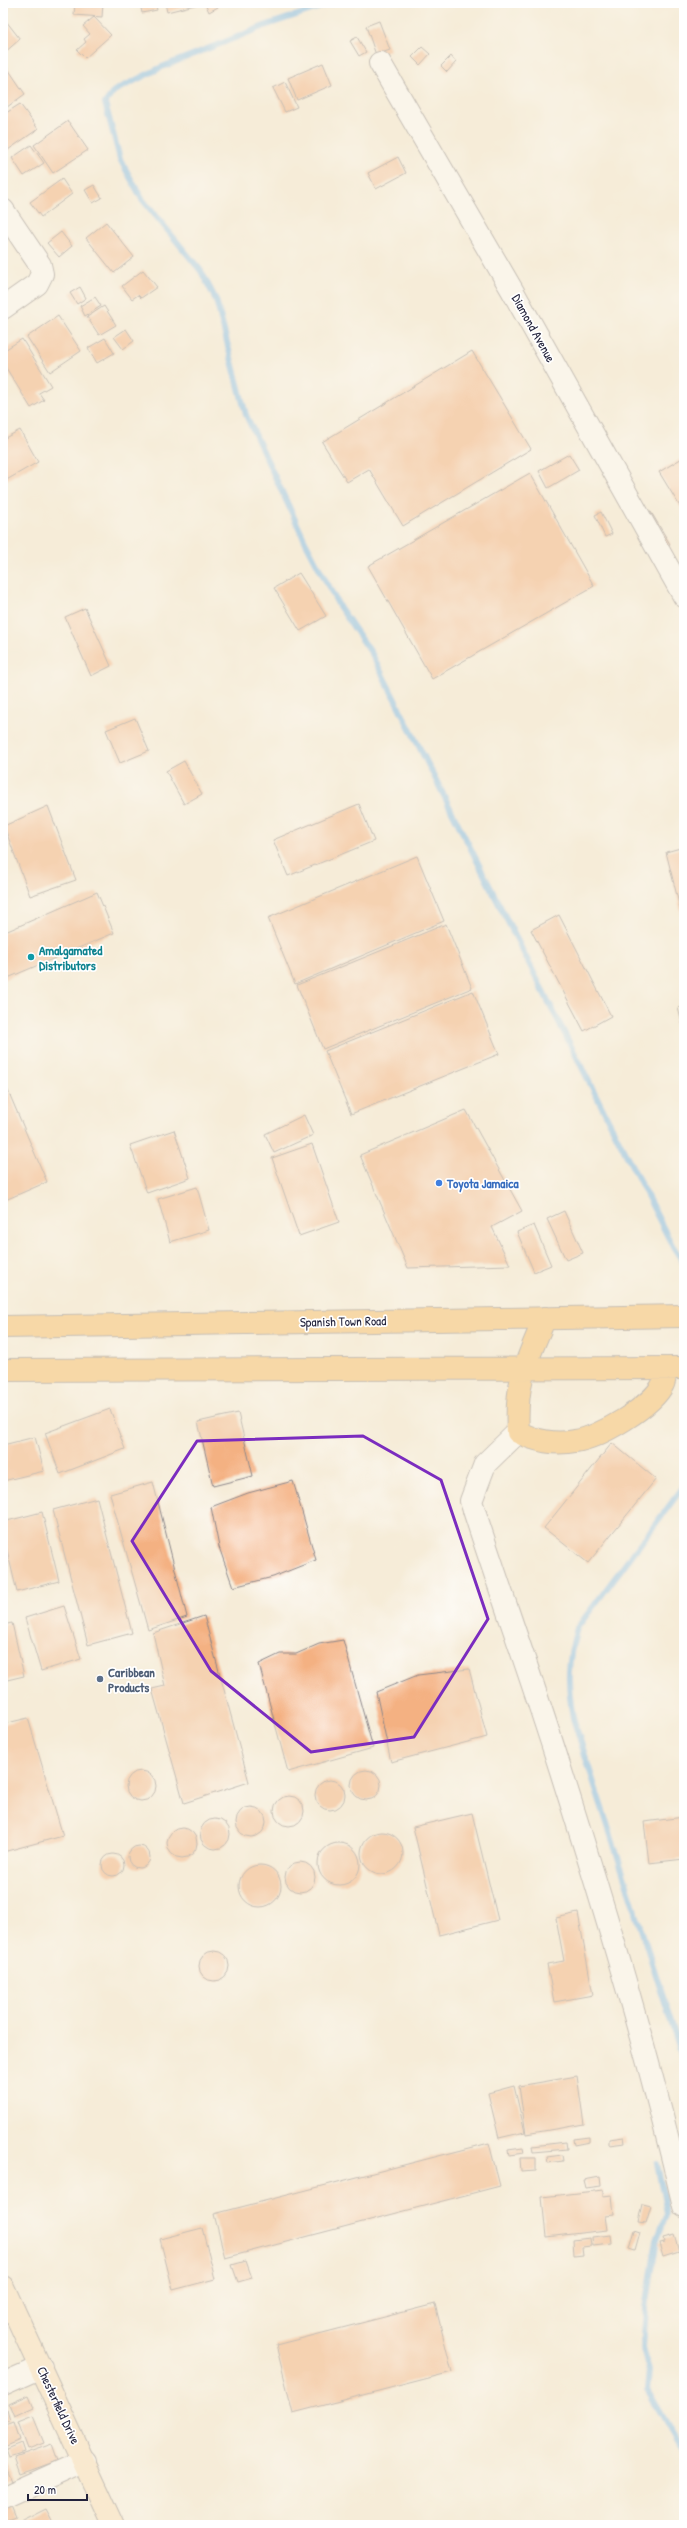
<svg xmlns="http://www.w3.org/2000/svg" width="687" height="2528" font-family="'Patrick Hand',sans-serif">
<rect width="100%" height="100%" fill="#fff"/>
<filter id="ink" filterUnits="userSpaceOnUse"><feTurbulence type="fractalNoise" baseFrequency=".025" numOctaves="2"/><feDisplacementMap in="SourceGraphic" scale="8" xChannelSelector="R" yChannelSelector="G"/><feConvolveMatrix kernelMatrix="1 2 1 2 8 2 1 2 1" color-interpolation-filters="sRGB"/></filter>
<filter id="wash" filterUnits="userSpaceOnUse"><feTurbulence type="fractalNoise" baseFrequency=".012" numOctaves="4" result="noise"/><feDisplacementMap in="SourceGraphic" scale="16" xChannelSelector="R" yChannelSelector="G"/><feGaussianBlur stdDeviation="0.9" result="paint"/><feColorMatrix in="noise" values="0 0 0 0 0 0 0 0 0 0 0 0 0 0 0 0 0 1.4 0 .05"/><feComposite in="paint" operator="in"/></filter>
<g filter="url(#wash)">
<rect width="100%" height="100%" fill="#f6ecd8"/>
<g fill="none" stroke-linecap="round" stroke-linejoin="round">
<path stroke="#78b9ed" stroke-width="6" d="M 333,3 L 267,25 L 162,67 L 114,91 L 105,103 L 120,159 L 142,199 L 201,271 L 216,300 L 246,415 L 306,543 L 339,606 L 372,654 L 672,1245 L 684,1263
M 684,1486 L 577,1628 C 567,1662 567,1683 573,1718 L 684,2062
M 657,2164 L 667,2213 L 657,2239 L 646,2308 L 643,2348 L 649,2371 L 647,2389 L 684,2453"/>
</g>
<g id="blocks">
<path fill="#f4b182" d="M 75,3 L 103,3 L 102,17 L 74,15 Z
M 140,3 L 155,3 L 157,10 L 142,13 Z
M 165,3 L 199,3 L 199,4 L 167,12 Z
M 205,3 L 216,3 L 218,7 L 209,12 Z
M 94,17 L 111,35 L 85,58 L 77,50 L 86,42 L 84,39 L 90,34 L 83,26 Z
M 6,21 L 20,39 L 3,54 L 3,23 Z
M 379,21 L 390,50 L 376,55 L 366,26 Z
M 357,37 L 366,52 L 359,56 L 350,41 Z
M 422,47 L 430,54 L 420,65 L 412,57 Z
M 451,56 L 456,62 L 447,72 L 441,66 Z
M 4,63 L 25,94 L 3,110 L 3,64 Z
M 323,63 L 332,85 L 297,100 L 288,78 Z
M 285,82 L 297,107 L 285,112 L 273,88 Z
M 20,104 L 38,129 L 5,152 L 3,115 Z
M 68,121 L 88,150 L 53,173 L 34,145 Z
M 31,145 L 44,163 L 24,176 L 12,158 Z
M 398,157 L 406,173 L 376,189 L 368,173 Z
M 62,179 L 72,194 L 41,217 L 30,202 Z
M 94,185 L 102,198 L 93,203 L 85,190 Z
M 106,222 L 134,257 L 114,273 L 86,238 Z
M 61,232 L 72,246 L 59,257 L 47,243 Z
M 143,270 L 157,287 L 141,298 L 138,295 L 132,299 L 122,286 Z
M 80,287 L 86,298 L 77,304 L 70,293 Z
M 95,297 L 101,306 L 85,316 L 80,306 Z
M 104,306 L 116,325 L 99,335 L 87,317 Z
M 58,316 L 81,351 L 50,372 L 27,337 Z
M 126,329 L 134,341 L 123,349 L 114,337 Z
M 105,338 L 114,353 L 97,363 L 88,348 Z
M 22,339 L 51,386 L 39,393 L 44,400 L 31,408 L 3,363 L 3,351 Z
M 472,351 L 531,449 L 403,526 L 369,469 L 347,482 L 322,442 Z
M 20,430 L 38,462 L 3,482 L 3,439 Z
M 569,454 L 579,470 L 548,488 L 539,471 Z
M 684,457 L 684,513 L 659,472 Z
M 530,473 L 594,586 L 432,679 L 368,566 Z
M 601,512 L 612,534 L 605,537 L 595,515 Z
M 651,512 L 670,544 L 663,549 L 644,516 Z
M 299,573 L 326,616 L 300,631 L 274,588 Z
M 85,608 L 111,666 L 91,676 L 65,617 Z
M 135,718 L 149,751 L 120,763 L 106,730 Z
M 184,761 L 202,794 L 184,804 L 166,771 Z
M 359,804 L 374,841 L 288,876 L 273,840 Z
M 48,806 L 76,880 L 30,896 L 4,826 Z
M 684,847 L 684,920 L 683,920 L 666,852 Z
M 417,856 L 444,921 L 295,984 L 268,918 Z
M 97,892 L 114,933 L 3,980 L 3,933 Z
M 559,915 L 611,1016 L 584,1031 L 531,930 Z
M 446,924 L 472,988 L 323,1049 L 297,985 Z
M 473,991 L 499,1054 L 351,1114 L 325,1051 Z
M 684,1006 L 684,1027 L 683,1027 L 678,1008 Z
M 3,1079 L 47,1182 L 3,1201 Z
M 466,1110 L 522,1211 L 492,1227 L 510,1265 L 408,1268 L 360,1155 Z
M 304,1115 L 313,1135 L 274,1153 L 265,1134 Z
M 174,1130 L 190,1178 L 147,1193 L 130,1145 Z
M 312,1144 L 339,1222 L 299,1236 L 272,1158 Z
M 197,1187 L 209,1230 L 170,1242 L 158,1199 Z
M 564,1211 L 583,1253 L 566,1260 L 547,1219 Z
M 534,1225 L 551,1265 L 534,1272 L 517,1232 Z
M 110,1409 L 125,1449 L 60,1474 L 45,1433 Z
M 238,1413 L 253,1476 L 213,1486 L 198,1422 Z
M 35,1437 L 44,1471 L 3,1481 L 3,1445 Z
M 612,1443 L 656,1479 L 588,1563 L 544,1528 Z
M 293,1481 L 316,1560 L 273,1577 L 233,1587 L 219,1547 L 211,1507 L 248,1493 Z
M 153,1482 L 187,1617 L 148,1630 L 110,1494 Z
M 97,1498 L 132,1633 L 88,1645 L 53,1510 Z
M 42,1512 L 59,1581 L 17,1592 L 3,1533 L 3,1522 Z
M 64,1606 L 81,1659 L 41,1671 L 25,1618 Z
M 204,1616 L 249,1782 L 184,1803 L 152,1689 L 165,1686 L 153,1633 Z
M 12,1623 L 24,1676 L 3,1681 L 3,1625 Z
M 343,1640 L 373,1748 L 288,1772 L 259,1664 L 280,1654 L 296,1654 L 319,1644 Z
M 469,1669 L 487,1737 L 391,1762 L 376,1692 L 418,1675 Z
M 28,1718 L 63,1836 L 3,1852 L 3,1724 Z
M351 1785a15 15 0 1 1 30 0a15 15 0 1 1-30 0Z
M126 1786a15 15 0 1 1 30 0a15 15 0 1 1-30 0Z
M315 1795a15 15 0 1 1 30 0a15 15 0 1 1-30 0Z
M274 1811a15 15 0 1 1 30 0a15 15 0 1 1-30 0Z
M236 1822a15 15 0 1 1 30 0a15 15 0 1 1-30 0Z
M 472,1813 L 498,1920 L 439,1935 L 413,1827 Z
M 684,1817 L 684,1859 L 649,1863 L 644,1822 Z
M200 1834a15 15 0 1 1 30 0a15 15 0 1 1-30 0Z
M167 1843a15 15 0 1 1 30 0a15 15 0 1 1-30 0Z
M361 1853a21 21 0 1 1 42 0a21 21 0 1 1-42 0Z
M318 1864a21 21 0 1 1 42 0a21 21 0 1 1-42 0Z
M128 1857a11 11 0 1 1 22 0a11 11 0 1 1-22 0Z
M102 1865a11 11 0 1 1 22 0a11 11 0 1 1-22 0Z
M285 1877a15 15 0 1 1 30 0a15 15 0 1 1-30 0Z
M239 1886a21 21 0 1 1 42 0a21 21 0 1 1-42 0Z
M 578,1913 L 593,1995 L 554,2002 L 547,1964 L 564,1961 L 556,1918 Z
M199 1966a15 15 0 1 1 30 0a15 15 0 1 1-30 0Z
M 577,2076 L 584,2124 L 526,2134 L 519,2086 Z
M 514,2086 L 525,2132 L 499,2138 L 488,2093 Z
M 589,2137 L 589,2142 L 574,2145 L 573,2139 Z
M 624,2137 L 625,2143 L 609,2145 L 609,2139 Z
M 566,2142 L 567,2149 L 533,2152 L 532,2146 Z
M 489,2143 L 500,2186 L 225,2258 L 214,2214 Z
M 523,2148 L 524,2153 L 509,2155 L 508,2150 Z
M 562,2155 L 563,2161 L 548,2163 L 547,2157 Z
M 520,2158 L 536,2158 L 536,2171 L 521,2172 Z
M 600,2177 L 601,2186 L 586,2188 L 584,2180 Z
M 603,2190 L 603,2196 L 612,2195 L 614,2215 L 605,2216 L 607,2230 L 546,2237 L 542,2197 Z
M 643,2204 L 651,2206 L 646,2223 L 639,2222 Z
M 202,2228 L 215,2279 L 173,2290 L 160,2239 Z
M 634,2230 L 640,2232 L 635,2250 L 629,2248 Z
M 611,2235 L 612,2244 L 593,2246 L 592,2237 Z
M 674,2235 L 679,2252 L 663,2257 L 659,2243 L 664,2242 L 663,2238 Z
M 590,2238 L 591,2246 L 582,2247 L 583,2255 L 574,2256 L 573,2240 Z
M 246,2261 L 252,2278 L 238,2282 L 232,2265 Z
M 435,2304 L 452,2372 L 293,2413 L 276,2345 Z
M 29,2395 L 34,2407 L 14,2416 L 9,2404 Z
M 7,2410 L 10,2421 L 3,2423 L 3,2411 Z
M 33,2416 L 44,2443 L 28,2449 L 18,2422 Z
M 14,2422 L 20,2440 L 3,2447 L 3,2426 Z
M 21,2443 L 24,2452 L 9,2457 L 6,2449 Z
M 52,2444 L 58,2461 L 21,2474 L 15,2457 Z
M 3,2458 L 13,2481 L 3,2486 Z
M 9,2501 L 16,2518 L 3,2523 L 3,2503 Z
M 46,2509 L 54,2524 L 21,2525 L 20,2522 Z"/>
</g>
</g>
<g filter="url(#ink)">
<use href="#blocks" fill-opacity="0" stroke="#8c878a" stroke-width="1"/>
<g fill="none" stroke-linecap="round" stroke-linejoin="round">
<g stroke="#8c878a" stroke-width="24">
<path id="street" d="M 380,63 L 512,290 L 684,596
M 3,210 L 40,265 L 42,274 L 37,284 L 3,308
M 518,1432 L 485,1464 L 471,1501 C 500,1591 532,1679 560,1768 C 606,1913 650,2059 684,2206
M 3,2384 L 41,2367
M 3,2498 L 85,2461"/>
</g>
<g stroke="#8c878a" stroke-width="24">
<path id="secondary" d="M 3,2287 L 113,2525"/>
</g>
<g stroke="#8c878a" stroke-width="24">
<path id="highway" d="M 545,1318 C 526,1362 515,1382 518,1432 C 535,1441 556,1445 575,1441 C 599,1438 653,1406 663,1384 C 665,1380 665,1373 666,1369
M 3,1327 L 684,1316
M 3,1370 L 684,1368"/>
</g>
<use href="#street" stroke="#fff" stroke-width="22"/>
<use href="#secondary" stroke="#fce5c4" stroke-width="22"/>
<use href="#highway" stroke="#f8bf6c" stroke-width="22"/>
</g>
</g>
<path d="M0 0H687V2528H0ZM 363,1436 L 441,1480 L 488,1619 L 414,1737 L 311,1752 L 211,1671 L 132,1541 L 197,1441 Z" fill="#f6ecd8" fill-opacity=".55" fill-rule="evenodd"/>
<path fill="none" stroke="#7b2cbf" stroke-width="3" stroke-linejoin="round" d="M 363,1436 L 441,1480 L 488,1619 L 414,1737 L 311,1752 L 211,1671 L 132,1541 L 197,1441 Z"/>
<circle fill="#0f9aa8" stroke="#fff" stroke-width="1.5" cx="31" cy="957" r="4"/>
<circle fill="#3f7fe0" stroke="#fff" stroke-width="1.5" cx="439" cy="1183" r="4"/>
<circle fill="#5c6f8a" stroke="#fff" stroke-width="1.5" cx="100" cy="1679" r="4"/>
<g text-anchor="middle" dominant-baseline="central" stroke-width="3.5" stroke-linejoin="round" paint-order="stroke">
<g font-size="13" fill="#22223b" stroke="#fff">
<text transform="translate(534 328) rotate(61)">Diamond Avenue</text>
<text transform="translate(343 1321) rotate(-1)">Spanish Town Road</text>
<text transform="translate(59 2405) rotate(65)">Chesterfield Drive</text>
</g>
<g font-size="13" font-weight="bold" fill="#0d838f" stroke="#fff" text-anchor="start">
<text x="39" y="950">Amalgamated<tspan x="39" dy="15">Distributors</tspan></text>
</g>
<g font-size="13" font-weight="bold" fill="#366cbe" stroke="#fff" text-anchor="start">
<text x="447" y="1183">Toyota Jamaica</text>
</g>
<g font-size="13" font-weight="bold" fill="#4e5e75" stroke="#fff" text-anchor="start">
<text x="108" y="1672">Caribbean<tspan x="108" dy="15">Products</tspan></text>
</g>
</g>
<rect width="687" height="2528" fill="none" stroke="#fff" stroke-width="16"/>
<path d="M28 2494v6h59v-6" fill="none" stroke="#22223b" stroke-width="2"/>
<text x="34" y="2494" font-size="12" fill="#22223b" stroke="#ffffff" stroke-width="3" paint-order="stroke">20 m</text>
</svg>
